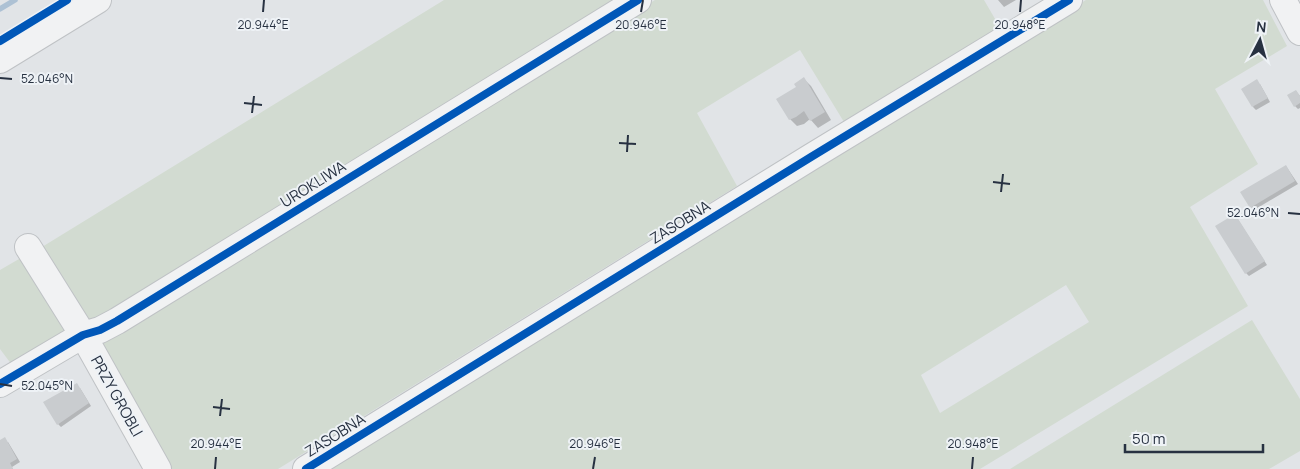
<svg xmlns="http://www.w3.org/2000/svg" width="1300" height="469" font-family="Manrope,sans-serif">
<rect width="100%" height="100%" fill="#e1e4e7"/>
<path fill="#d2dbd1" fill-rule="evenodd" d="M 444,0 L 625,0 L 94,327 L 42,247 Z
M 655,0 L 984,0 L 998,24 L 994,31 L 844,122 L 800,50 L 697,113 L 737,186 L 278,469 L 168,469 L 98,348 L 100,338 Z
M 1086,0 L 1263,0 L 1287,46 L 1215,89 L 1258,164 L 1190,207 L 1248,306 L 980,469 L 322,469 ZM 1066,285 L 1089,322 L 940,413 L 921,375 Z
M 26,258 L 67,327 L 65,334 L 12,365 L 0,349 L 0,270 L 19,259 Z
M 1252,320 L 1300,399 L 1300,451 L 1269,469 L 1010,469 Z"/>
<path fill="#0003" d="M 998,0 L 1016,0 L 1004,7 Z
M 804,79 L 811,86 L 831,120 L 818,128 L 810,119 L 804,124 L 797,126 L 790,119 L 798,88 Z
M 1260,84 L 1270,102 L 1256,110 L 1253,107 Z
M 1296,91 L 1300,96 L 1300,108 L 1298,109 L 1295,106 Z
M 1286,166 L 1298,184 L 1254,210 L 1251,207 Z
M 1235,215 L 1267,265 L 1249,276 L 1246,273 Z
M 80,388 L 91,406 L 61,427 L 58,424 Z
M 0,442 L 8,442 L 20,462 L 12,467 L 13,469 L 0,469 Z"/>
<g fill="none" stroke-linecap="round" stroke-linejoin="round">
<path stroke="#adc1d4" stroke-width="5.5" d="M 0,9 L 15,0"/>
</g>
<path fill="#c9cccf" d="M 804,77 L 825,112 L 810,121 L 804,111 L 796,117 L 789,120 L 776,99 L 796,87 L 794,84 Z
M 1257,79 L 1268,98 L 1252,107 L 1241,89 Z
M 1296,90 L 1300,96 L 1300,103 L 1294,107 L 1287,95 Z
M 1286,165 L 1295,181 L 1250,208 L 1240,192 Z
M 1235,214 L 1265,261 L 1245,274 L 1215,226 Z
M 77,383 L 89,403 L 57,425 L 43,402 Z
M 5,437 L 17,459 L 10,463 L 13,469 L 0,469 L 0,440 Z"/>
<g fill="none" stroke-linecap="round" stroke-linejoin="round">
<g stroke="#bfc2c5" stroke-width="28">
<path id="minor" d="M 1283,0 L 1300,32
M 0,60 L 98,0
M 28,247 L 83,335 L 158,469
M 0,384 L 83,335 L 100,330 L 117,321 L 638,0
M 306,469 L 811,157 L 1069,0"/>
</g>
<use href="#minor" stroke="#f1f2f3" stroke-width="26"/>
<g stroke="#eef2f6" stroke-width="11">
<path id="cycleway" d="M 0,41 L 67,0
M 0,384 L 83,335 L 100,330 L 117,321 L 638,0
M 306,469 L 811,157 L 1069,0"/>
</g>
<use href="#cycleway" stroke="#0057b8" stroke-width="8"/>
</g>
<path fill="none" stroke="#273141" stroke-width="2" d="M 263,12 L 264,0M 641,12 L 643,0M 1020,12 L 1021,0M 0,78 L 12,79M 244,103 L 262,105M 252,113 L 254,96M 619,143 L 636,144M 627,152 L 628,135M 993,182 L 1010,184M 1001,192 L 1003,174M 1288,213 L 1300,214M 0,384 L 12,386M 213,407 L 230,409M 220,416 L 222,399M 215,469 L 216,457M 593,469 L 595,457M 972,469 L 973,457"/>
<g text-anchor="middle" dominant-baseline="central" stroke-width="4" stroke-linejoin="round" paint-order="stroke">
<g font-size="15" fill="#273141" stroke="#eef2f6">
<text transform="translate(313 184) rotate(-32)">UROKLIWA</text>
<text transform="translate(680 222) rotate(-32)">ZASOBNA</text>
<text transform="translate(117 396) rotate(61)">PRZY GROBLI</text>
<text transform="translate(335 435) rotate(-32)">ZASOBNA</text>
</g>
</g>
<g font-size="12" text-anchor="middle" fill="#273141" stroke="#eef2f6" stroke-width="4" stroke-linejoin="round" paint-order="stroke">
<text x="263" y="29">20.944°E</text>
<text x="641" y="29">20.946°E</text>
<text x="1020" y="29">20.948°E</text>
<text x="47" y="83">52.046°N</text>
<text x="1253" y="217">52.046°N</text>
<text x="47" y="390">52.045°N</text>
<text x="216" y="448">20.944°E</text>
<text x="595" y="448">20.946°E</text>
<text x="973" y="448">20.948°E</text>
</g>
<g transform="translate(1260 40) rotate(6)" stroke="#eef2f6" stroke-width="4" paint-order="stroke">
<path d="M0-4L9 19L0 12L-9 19Z" fill="#273141"/>
<text y="-8" font-size="14" font-weight="bold" text-anchor="middle" fill="#273141">N</text>
</g>
<path d="M1125 444v8h138v-8" fill="none" stroke="#273141" stroke-width="2.5"/>
<text x="1132" y="444" font-size="15" fill="#273141" stroke="#eef2f6" stroke-width="4" paint-order="stroke">50 m</text>
</svg>
